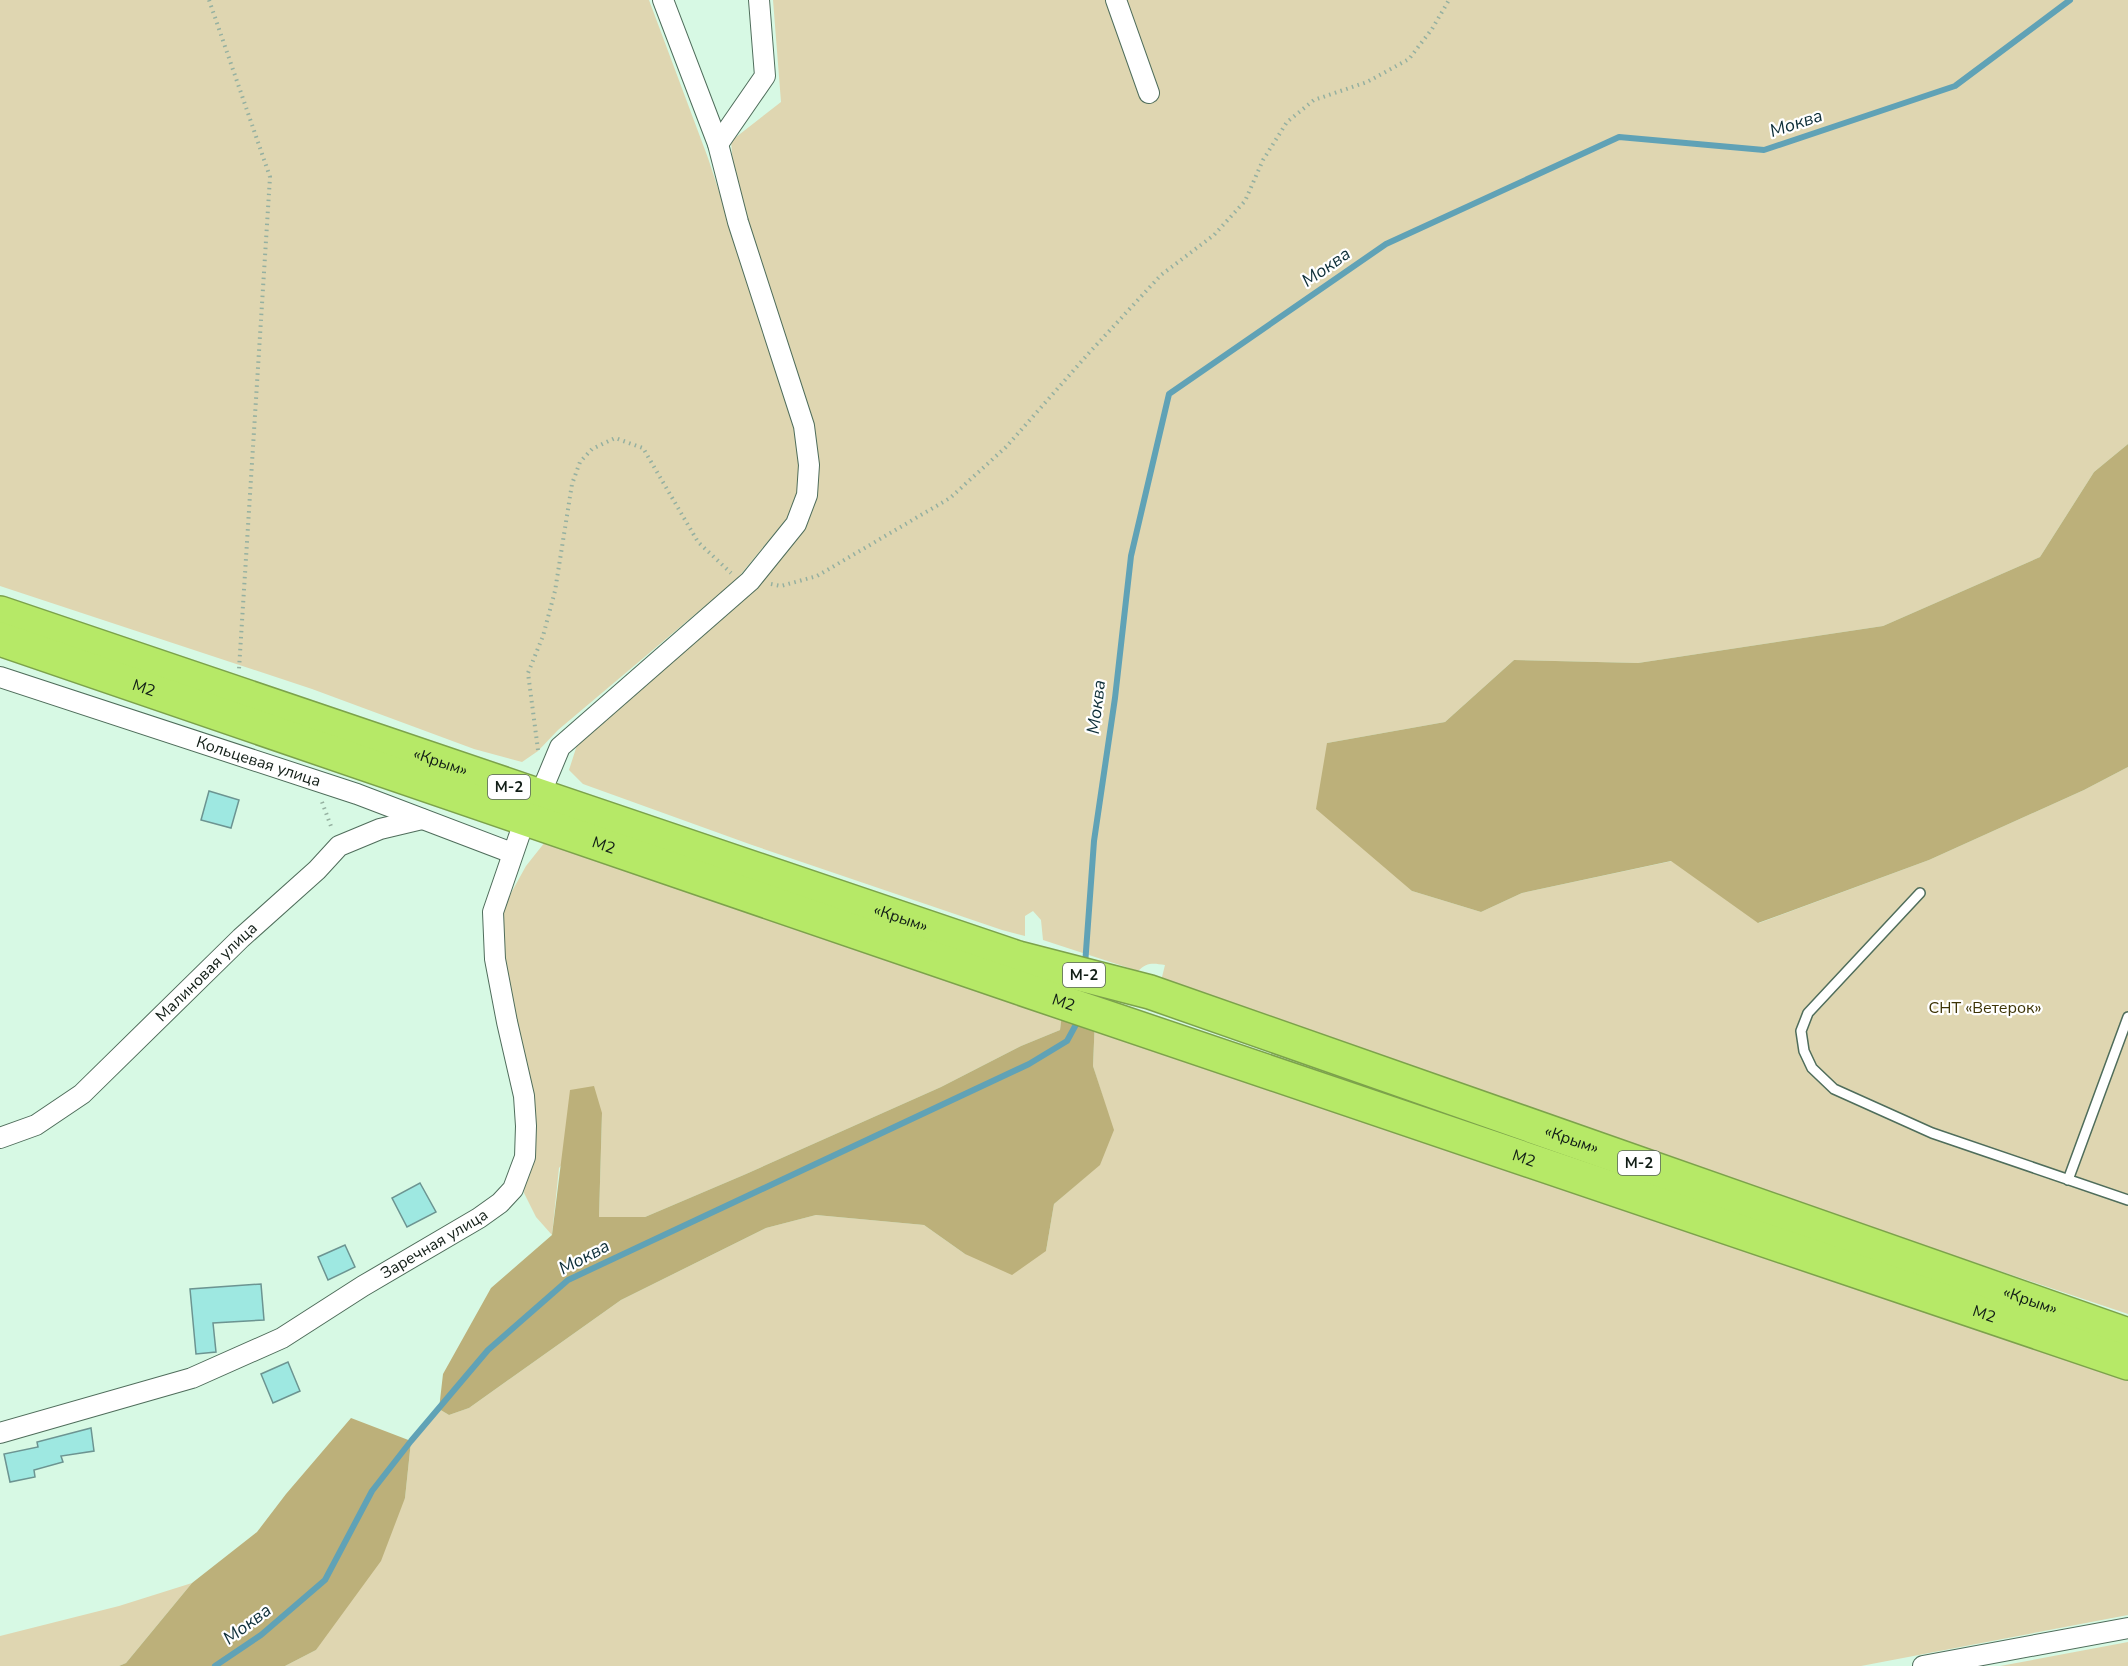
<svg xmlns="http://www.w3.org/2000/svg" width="2128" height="1666" font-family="'Nunito Sans',sans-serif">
<rect width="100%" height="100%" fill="#d7f9e4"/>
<path fill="#dfd6b1" d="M 0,0 L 649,0 L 708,158 L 797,428 L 801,483 L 788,517 L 737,579 L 558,730 L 538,751 L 522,762 L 474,749 L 312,689 L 0,586 Z
M 773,0 L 2128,0 L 2128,444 L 2094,472 L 2040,557 L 1883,626 L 1638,663 L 1514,660 L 1445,722 L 1327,743 L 1412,891 L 1481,912 L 1522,893 L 1672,861 L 1759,923 L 1929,860 L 2084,790 L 2128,767 L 2128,1314 L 1714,1175 L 1161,981 L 1165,965 C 1153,963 1147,962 1138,971 L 1043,940 L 1041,920 L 1033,911 L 1025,916 L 1025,936 L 1002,930 L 752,845 L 583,784 L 569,770 L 578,742 L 653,678 L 814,501 L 792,369 L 734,176 L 731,141 L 781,102 Z
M 545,842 L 1063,1006 L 1060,1030 L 1021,1046 L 941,1087 L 746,1174 L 645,1217 L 599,1217 L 602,1113 L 559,1168 L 552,1235 L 536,1217 L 524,1193 L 527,1157 L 509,1021 L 500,913 L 526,866 Z
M 1095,1018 L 2128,1360 L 2128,1615 L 1861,1666 L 285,1666 L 316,1650 L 405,1498 L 411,1441 L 439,1409 L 449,1415 L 469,1408 L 621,1300 L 766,1228 L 816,1215 L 924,1225 L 965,1254 L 1046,1251 L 1054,1204 L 1099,1165 L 1113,1130 L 1093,1066 Z
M 192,1583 L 126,1663 L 119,1666 L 0,1666 L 0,1636 L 119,1606 Z
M 2128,1642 L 2128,1666 L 2000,1666 Z"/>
<path fill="#bcb07a" d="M 2128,444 L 2128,767 L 2084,790 L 1929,860 L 1758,923 L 1671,861 L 1522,893 L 1481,912 L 1412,891 L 1316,809 L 1327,743 L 1445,722 L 1514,660 L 1638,663 L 1883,626 L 2040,557 L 2094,472 Z
M 1063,1006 L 1095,1018 L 1093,1066 L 1114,1130 L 1100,1165 L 1054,1204 L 1046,1251 L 1012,1275 L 965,1254 L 924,1225 L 816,1215 L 766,1228 L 621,1300 L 469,1408 L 449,1415 L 439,1409 L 443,1374 L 491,1288 L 552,1235 L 570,1090 L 594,1086 L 602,1113 L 599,1217 L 645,1217 L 746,1174 L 941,1087 L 1021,1046 L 1060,1030 Z
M 351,1418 L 411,1441 L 405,1498 L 381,1561 L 316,1650 L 285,1666 L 119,1666 L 126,1663 L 192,1583 L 257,1532 L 286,1494 Z"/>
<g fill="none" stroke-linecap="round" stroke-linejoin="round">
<path stroke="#60a2b6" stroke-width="6" d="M 1085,965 L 1094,841 L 1115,698 L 1131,556 L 1169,394 L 1386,244 L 1619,137 L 1764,150 L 1955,86 L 2070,0
M 215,1666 L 261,1635 L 325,1580 L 372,1491 L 411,1441 L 488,1350 L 568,1280 L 1029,1064 L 1067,1041 L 1079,1019"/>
</g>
<path fill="#9ee8e1" stroke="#6c9491" stroke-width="1.5" d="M 209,791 L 239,800 L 231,828 L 201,820 Z
M 420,1183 L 436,1212 L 407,1227 L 392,1198 Z
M 345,1245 L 355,1267 L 328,1280 L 318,1257 Z
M 261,1284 L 264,1320 L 213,1323 L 216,1352 L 196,1354 L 190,1289 Z
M 288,1362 L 300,1391 L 273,1403 L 261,1374 Z
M 91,1428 L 94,1451 L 61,1456 L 63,1462 L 34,1470 L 35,1477 L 10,1482 L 4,1454 L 38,1447 L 37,1442 Z"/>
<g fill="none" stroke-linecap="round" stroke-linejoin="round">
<g stroke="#4f6d5b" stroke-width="12">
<path id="lane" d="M 1920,893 L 1808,1013 L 1801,1031 L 1804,1051 L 1812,1068 L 1834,1089 L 1932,1133 L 2128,1200
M 2068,1180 L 2128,1017"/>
</g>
<g stroke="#4f6d5b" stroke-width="22">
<g id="street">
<path d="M 1116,0 L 1149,93"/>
<path d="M 718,144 L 765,76 L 759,0"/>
<path id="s1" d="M 0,677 L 357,794 L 512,853"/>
<path d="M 540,795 L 560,747 L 750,581 L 796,524 L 807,495 L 809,465 L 804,426 L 738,222 L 718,144 L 663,0"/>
<path id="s2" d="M 0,1138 L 36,1125 L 82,1094 L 241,938 L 317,870 L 339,846 L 380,829 L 422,819"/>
<path id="s3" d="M 0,1433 L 192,1378 L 282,1338 L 363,1286 L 479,1218 L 500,1203 L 513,1189 L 525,1157 L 526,1126 L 524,1096 L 507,1022 L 495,959 L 493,912 L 525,819"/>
<path d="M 1923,1666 L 2128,1628"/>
</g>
</g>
<g stroke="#7ca24b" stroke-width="36">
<g id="highway">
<path id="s4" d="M 0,613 L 1018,958 L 1150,992 L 2128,1335"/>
<path id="s5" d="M 0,639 L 1020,988 L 2128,1363"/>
</g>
</g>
<path stroke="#95b0a0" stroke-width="4" stroke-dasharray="1.5 4.5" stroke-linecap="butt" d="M 209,0 L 270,177 L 239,669
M 771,584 L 781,586 L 817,576 L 950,498 L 1006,447 L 1088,354 L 1161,275 L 1214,235 L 1245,201 L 1263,160 L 1287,122 L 1314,100 L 1367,82 L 1409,59 L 1432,29 L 1449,0
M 538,750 L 528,673 L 543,636 L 555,591 L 572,484 L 580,462 L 592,449 L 615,438 L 643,448 L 698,542 L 731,573
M 322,802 L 332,829"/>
<use href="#lane" stroke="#fff" stroke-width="9"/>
<use href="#street" stroke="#fff" stroke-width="20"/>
<use href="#highway" stroke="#b6e967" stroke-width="33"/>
</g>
<g text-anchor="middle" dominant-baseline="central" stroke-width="4.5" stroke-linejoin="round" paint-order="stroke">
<g fill="#fff" stroke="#58615c" stroke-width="1.5">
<rect x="488" y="775" width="42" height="24" rx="4.5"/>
<rect x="1063" y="963" width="42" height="24" rx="4.5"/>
<rect x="1618" y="1151" width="42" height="24" rx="4.5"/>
</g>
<g font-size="15" font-weight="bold" fill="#111d16">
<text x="509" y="787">М-2</text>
<text x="1084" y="975">М-2</text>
<text x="1639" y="1163">М-2</text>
</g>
<g font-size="16" fill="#111d16" stroke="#fff">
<text stroke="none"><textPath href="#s5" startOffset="152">М2</textPath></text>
<text stroke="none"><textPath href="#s1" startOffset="272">Кольцевая улица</textPath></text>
<text stroke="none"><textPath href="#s4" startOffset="465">«Крым»</textPath></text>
<text stroke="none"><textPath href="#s5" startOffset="638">М2</textPath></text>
<text stroke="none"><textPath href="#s4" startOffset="951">«Крым»</textPath></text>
<text stroke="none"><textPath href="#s2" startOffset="268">Малиновая улица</textPath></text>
<text stroke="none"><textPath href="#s5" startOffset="1124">М2</textPath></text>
<text stroke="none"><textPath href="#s4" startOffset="1658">«Крым»</textPath></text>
<text stroke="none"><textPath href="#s5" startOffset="1610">М2</textPath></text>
<text stroke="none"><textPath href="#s3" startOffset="477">Заречная улица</textPath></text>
<text stroke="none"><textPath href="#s4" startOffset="2144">«Крым»</textPath></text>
<text stroke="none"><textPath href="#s5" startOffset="2096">М2</textPath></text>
</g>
<g font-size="16" fill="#3d3406" stroke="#fff">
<text x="1985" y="1008">СНТ «Ветерок»</text>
</g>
<g font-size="18" font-style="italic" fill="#0d2e38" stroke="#fff">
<text transform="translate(1796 123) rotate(-18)">Моква</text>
<text transform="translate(1326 267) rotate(-35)">Моква</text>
<text transform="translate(1096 707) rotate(-83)">Моква</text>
<text transform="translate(584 1257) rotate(-28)">Моква</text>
<text transform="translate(247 1624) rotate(-37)">Моква</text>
</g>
</g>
</svg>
